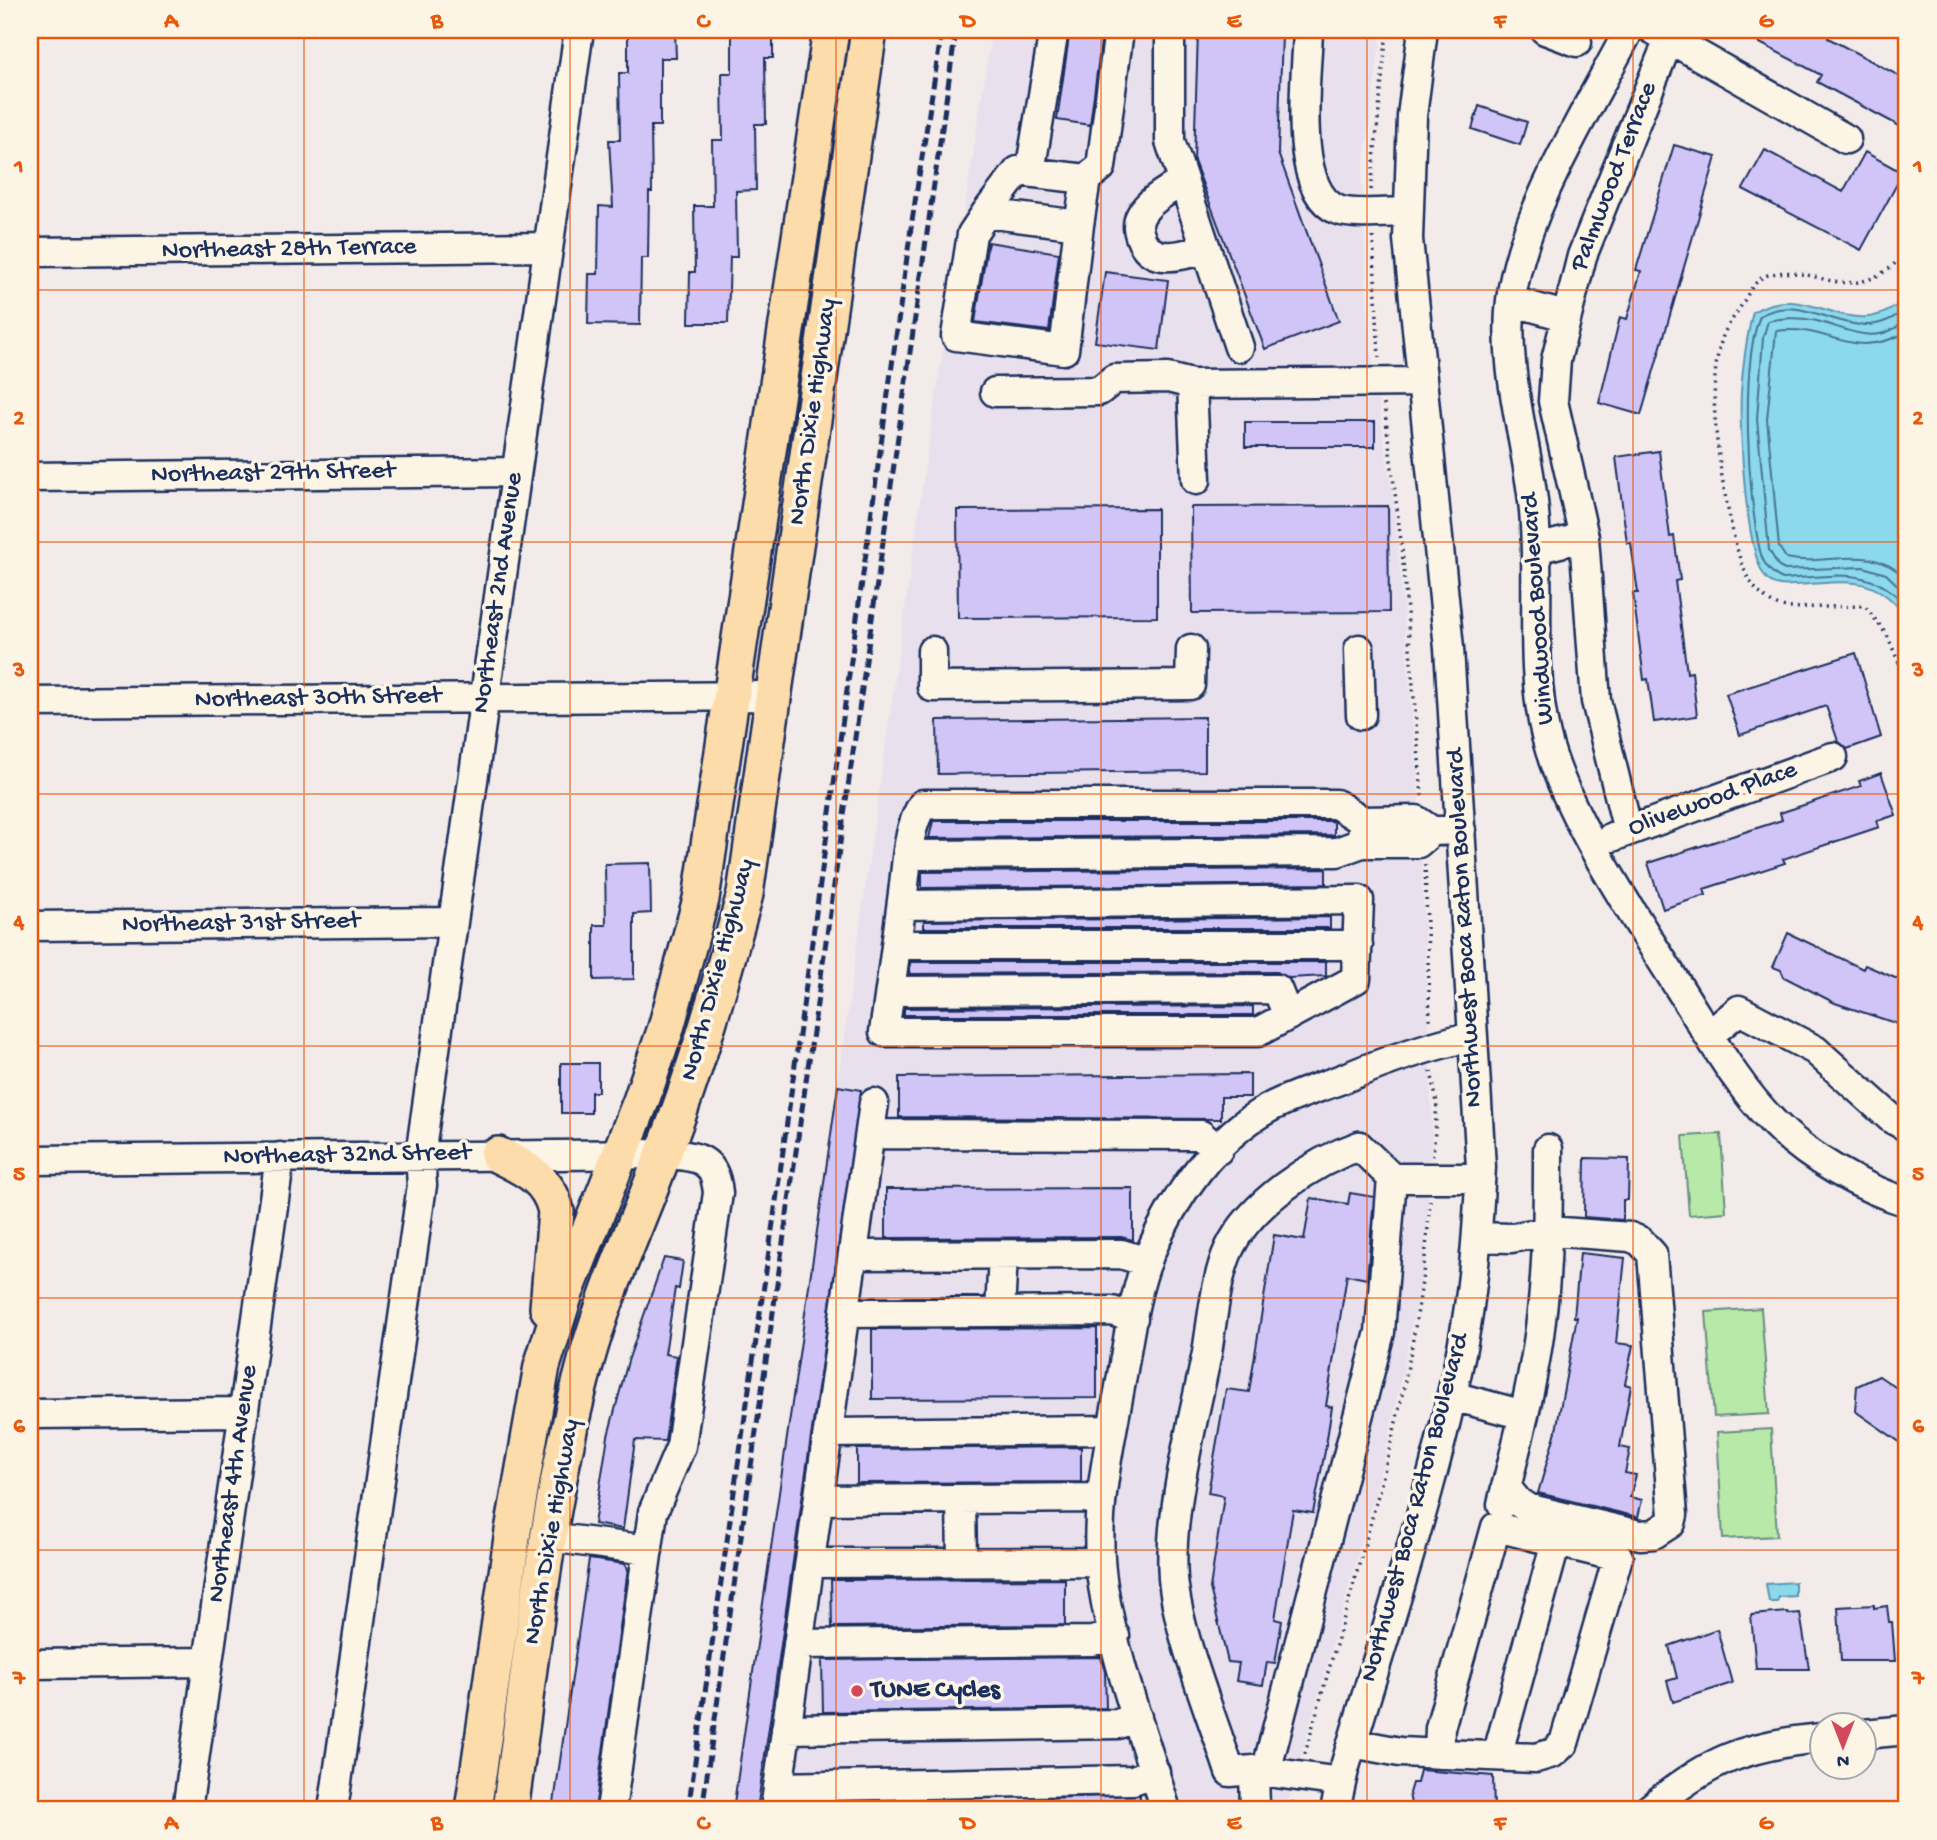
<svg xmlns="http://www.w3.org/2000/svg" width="1937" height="1840" font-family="'Gochi Hand',sans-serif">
<rect width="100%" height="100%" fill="#f3ebe9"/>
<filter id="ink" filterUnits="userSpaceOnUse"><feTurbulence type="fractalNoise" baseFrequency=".0143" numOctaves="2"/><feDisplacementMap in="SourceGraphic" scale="14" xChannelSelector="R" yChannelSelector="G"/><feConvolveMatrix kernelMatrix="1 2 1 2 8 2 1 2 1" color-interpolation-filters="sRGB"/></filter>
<g filter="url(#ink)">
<path fill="#e9e0ed" d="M 992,30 L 1382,30 L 1362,180 L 1369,333 L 1396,522 L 1419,798 L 1432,1123 L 1425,1263 L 1384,1461 L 1286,1810 L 734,1810 L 927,453 Z"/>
<path fill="#b7e9a8" stroke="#698c83" stroke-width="2" d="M 1721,1134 L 1726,1212 L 1689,1215 L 1683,1136 Z
M 1761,1308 L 1769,1414 L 1714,1417 L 1706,1312 Z
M 1771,1429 L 1777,1536 L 1723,1539 L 1717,1432 Z"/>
<path fill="#8bd9ea" stroke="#5e95b2" stroke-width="2" d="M 1907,297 L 1907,619 C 1875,571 1844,583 1794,585 C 1785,586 1775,586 1768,580 C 1745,560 1739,425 1741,392 C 1743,365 1746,338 1753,312 C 1812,276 1851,351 1907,297 Z
M 1795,1582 L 1795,1596 L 1779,1597 L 1777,1602 L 1769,1602 L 1766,1584 Z"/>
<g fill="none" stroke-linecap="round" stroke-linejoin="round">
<path stroke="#487396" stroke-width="2" d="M 1907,307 C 1856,356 1809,286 1760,316 C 1740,365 1748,499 1760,551 C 1763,564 1772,575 1783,579 C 1832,577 1873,564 1907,607
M 1907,319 C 1874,350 1847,327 1812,320 C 1799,317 1781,318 1768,321 L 1763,338 L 1757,419 L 1769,550 L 1779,567 L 1785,570 L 1863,567 L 1886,574 L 1907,594
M 1907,332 C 1848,363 1831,323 1776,331 L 1767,419 L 1779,547 L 1786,558 C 1832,568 1866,540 1907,579"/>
</g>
<path fill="#d1c5f7" stroke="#1b2f5e" stroke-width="2" d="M 628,30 L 675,30 L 676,58 L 660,58 L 660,126 L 651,126 L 652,192 L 649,192 L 648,258 L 641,258 L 640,325 L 588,324 L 589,274 L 598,274 L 599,206 L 613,207 L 609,140 L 620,140 L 619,73 L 628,73 Z
M 732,30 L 773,30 L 773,58 L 765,58 L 766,124 L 755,124 L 756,190 L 736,191 L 737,257 L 730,257 L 728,323 L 689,323 L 690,272 L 695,272 L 694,206 L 713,206 L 712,140 L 723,140 L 722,73 L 732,73 Z
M 1070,30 L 1102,34 L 1090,125 L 1057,120 Z
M 1735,30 L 1832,30 L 1828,38 L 1907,80 L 1907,130 L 1817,82 L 1821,75 Z
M 1198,32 L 1282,34 L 1278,153 L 1339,321 L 1265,349 L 1194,161 Z
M 1479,106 L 1527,122 L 1520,145 L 1472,129 Z
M 1674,145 L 1716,157 L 1641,415 L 1599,403 L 1620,317 L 1627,319 L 1641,271 L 1636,270 Z
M 1765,150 L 1843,192 L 1865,152 L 1903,173 L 1861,250 L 1743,189 Z
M 988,242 L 1059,253 L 1049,331 L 975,322 Z
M 1105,272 L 1168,280 L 1159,350 L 1095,342 Z
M 1245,422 L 1375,422 L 1375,447 L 1245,447 Z
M 1659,451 L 1670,537 L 1674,536 L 1680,580 L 1675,581 L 1687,673 L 1692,672 L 1697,716 L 1654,722 L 1648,679 L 1644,680 L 1633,593 L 1638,593 L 1631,543 L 1627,543 L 1616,457 Z
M 1388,506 L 1389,612 L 1192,613 L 1191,507 Z
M 1157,509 L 1157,617 L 958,618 L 957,510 Z
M 1856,653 L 1881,737 L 1847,749 L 1838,741 L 1826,706 L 1740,735 L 1726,694 Z
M 1205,717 L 1205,771 L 938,774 L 937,720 Z
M 1881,773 L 1896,815 L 1877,821 L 1879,827 L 1783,859 L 1785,863 L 1704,889 L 1706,895 L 1663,909 L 1648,863 L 1782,820 L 1780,813 L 1861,786 L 1859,781 Z
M 933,821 L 1331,821 L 1334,822 L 1334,835 L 929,838 Z
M 650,863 L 651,913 L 634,914 L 634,979 L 594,980 L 594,925 L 606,925 L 605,864 Z
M 1326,869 L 1326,884 L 922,888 L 922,872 Z
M 1330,917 L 1330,928 L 924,928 L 924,921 Z
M 1788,933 L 1863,969 L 1865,965 L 1907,983 L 1907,1027 L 1835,1003 L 1784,977 L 1781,970 L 1773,967 Z
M 911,962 L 1326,962 L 1326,976 L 1289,978 L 1277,972 L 909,974 Z
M 1253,1006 L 1253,1015 L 904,1015 L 904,1008 Z
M 561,1063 L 598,1063 L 598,1092 L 591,1092 L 591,1113 L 561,1113 Z
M 1250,1074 L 1250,1097 L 1221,1097 L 1221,1119 L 899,1117 L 899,1077 Z
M 838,1086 L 861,1090 L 794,1555 L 757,1810 L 733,1810 Z
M 1585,1158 L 1629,1159 L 1628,1200 L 1623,1200 L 1623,1220 L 1584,1217 Z
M 1133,1188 L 1133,1240 L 1121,1237 L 886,1238 L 886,1189 Z
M 1350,1193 L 1374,1197 L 1367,1279 L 1347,1275 L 1326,1406 L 1332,1407 L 1325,1451 L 1313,1513 L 1293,1510 L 1275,1619 L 1282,1621 L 1275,1663 L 1267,1662 L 1263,1685 L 1236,1681 L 1239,1663 L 1228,1662 L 1210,1588 L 1224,1496 L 1208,1493 L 1226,1389 L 1249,1392 L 1274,1235 L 1304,1240 L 1311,1198 L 1348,1204 Z
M 1580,1253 L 1625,1258 L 1616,1343 L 1633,1345 L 1625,1384 L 1631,1386 L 1620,1447 L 1630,1449 L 1625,1473 L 1636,1475 L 1630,1497 L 1642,1500 L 1638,1517 L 1538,1493 L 1556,1431 L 1577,1317 L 1574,1317 Z
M 664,1258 L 683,1261 L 679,1289 L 675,1288 L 665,1354 L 677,1356 L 665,1441 L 635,1440 L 623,1529 L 594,1524 L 608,1436 L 628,1361 Z
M 1097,1328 L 1097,1398 L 872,1399 L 872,1329 Z
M 1879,1376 L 1907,1395 L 1907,1447 L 1855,1411 L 1857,1386 Z
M 1081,1447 L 1081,1482 L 857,1483 L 857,1449 Z
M 589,1559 L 625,1564 L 628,1569 L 595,1810 L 553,1810 Z
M 1065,1579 L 1065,1625 L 832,1627 L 831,1580 Z
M 1874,1605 L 1874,1608 L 1887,1606 L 1889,1622 L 1892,1622 L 1895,1661 L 1841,1661 L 1838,1607 Z
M 1788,1612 L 1788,1614 L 1800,1613 L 1809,1669 L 1756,1669 L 1751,1615 Z
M 1717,1629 L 1732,1683 L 1673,1702 L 1667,1681 L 1677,1678 L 1669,1646 Z
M 1101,1657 L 1105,1672 L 1106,1708 L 823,1712 L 822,1660 Z
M 1420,1770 L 1493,1776 L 1494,1810 L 1412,1810 L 1409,1793 L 1412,1783 L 1417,1783 Z
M 1140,1795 L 1140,1810 L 1043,1810 L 1043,1798 Z"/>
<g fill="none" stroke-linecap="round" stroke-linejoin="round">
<g stroke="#1b2f5e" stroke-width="33">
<path id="minor" d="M 1170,30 L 1170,141 L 1239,347
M 1545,30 L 1577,42
M 1629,30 C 1588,110 1522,212 1511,300 C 1503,368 1525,434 1533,501 C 1542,578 1528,660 1546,736 C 1566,816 1634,915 1678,986 C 1708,1033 1735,1084 1775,1124 C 1807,1157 1863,1189 1907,1202
M 1654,30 L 1846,139
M 1308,31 C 1307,72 1290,191 1338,210 C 1354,216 1390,212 1408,212
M 1030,172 L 1054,30
M 1086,179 L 1101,167 L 1119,30
M 1183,181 C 1169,190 1149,200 1141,215 C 1136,224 1138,232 1142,241 C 1154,266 1186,254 1206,249
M 986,213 L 1079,225 L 1064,350 L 956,336 L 972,234 Z
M 986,213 L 1018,171 L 1086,179 L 1079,225
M 30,252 L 548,247
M 1511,301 L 1565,316
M 995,392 L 1099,391 L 1114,379 L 1168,378 L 1192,384
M 30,477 L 516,472
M 1196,480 L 1192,384 L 1422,382
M 1536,549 L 1584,537
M 1359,649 L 1361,715
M 932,651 L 932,687 L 1190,685 L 1191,649
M 30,702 L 775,696
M 1628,831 L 1596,701 L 1584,537 L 1553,401 L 1556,360 L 1582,256 L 1669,39
M 1612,837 L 1833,757
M 1362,843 L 1418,843 L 1432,831
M 909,855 L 1337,852 L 1362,843 L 1363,821
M 902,905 L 1359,900 L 1356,979 L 1258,1032 L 884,1032 C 891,985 897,939 903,893 C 907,863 907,829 923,804 L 1336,804 L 1363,821 L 1416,820 L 1432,831 L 1461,830
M 30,926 L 452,922
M 896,945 L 1358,945
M 890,991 L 1277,989 L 1288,1016
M 1709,1035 L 1739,1010 L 1815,1050 L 1892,1119 L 1907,1127
M 871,1134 L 1201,1135 L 1218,1150
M 30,1160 L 664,1154 C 695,1156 715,1156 718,1193 L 681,1446 L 653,1512 L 611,1810
M 1477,1237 L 1511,1238 L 1548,1231 L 1630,1237 L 1640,1241 L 1652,1254 L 1673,1515 L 1671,1523 L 1654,1534 L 1640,1535 L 1527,1508 L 1518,1502 L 1506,1487
M 853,1255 L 1121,1254 L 1147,1262
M 1000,1312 L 1003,1255
M 845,1313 L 1112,1311 L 1133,1318
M 1452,1396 L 1524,1415
M 30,1414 L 244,1412
M 828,1433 L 1111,1430
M 961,1499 L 962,1562
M 819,1500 L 1101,1498
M 1502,1504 C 1517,1443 1534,1382 1541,1320 C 1548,1263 1548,1206 1548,1149
M 549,1537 L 648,1550
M 810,1563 L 1100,1562
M 798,1644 L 1092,1641 L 1115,1636
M 30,1664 L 208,1662
M 786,1729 L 1118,1724 L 1137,1717
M 1864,1734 L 1907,1730
M 1352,1743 L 1400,1752 L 1536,1758 L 1553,1753 L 1564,1743 L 1618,1557 L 1496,1527 L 1440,1728 L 1439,1754
M 1497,1756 L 1556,1542
M 1254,1770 L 1255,1810
M 1266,1772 L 1380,1332 L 1392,1178
M 1341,1782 L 1254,1770 L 1230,1772 C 1212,1716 1178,1635 1173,1578 C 1168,1513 1194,1419 1207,1353 C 1212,1322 1216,1277 1229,1249 C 1251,1203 1313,1162 1359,1146 L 1392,1178 L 1480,1178
M 778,1787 L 1133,1780 L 1155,1772
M 187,1810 L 280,1157
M 333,1810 L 422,1185 L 420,1156 L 579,30
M 775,1810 L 874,1103
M 1166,1810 C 1144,1737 1115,1662 1103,1586 C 1092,1518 1108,1454 1120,1387 C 1128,1343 1133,1295 1150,1253 C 1173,1198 1215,1137 1269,1108 C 1293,1095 1322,1087 1347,1077 C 1388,1060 1429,1046 1473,1036
M 1335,1810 L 1344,1770 C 1387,1624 1439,1476 1466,1326 C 1475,1273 1478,1220 1481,1167 L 1449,648 L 1408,239 L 1412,116 L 1423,30
M 1648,1810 C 1708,1761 1744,1745 1822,1738"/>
</g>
<g stroke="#1b2f5e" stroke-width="40">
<path id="major" d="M 498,1155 C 525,1168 549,1179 556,1211 L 548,1308
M 473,1810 L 513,1531 L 542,1366 L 565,1293 L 641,1101 L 666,1028 L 701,899 L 831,30
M 510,1810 C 531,1660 546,1507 586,1361 C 606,1289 638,1222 664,1152 C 697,1068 721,981 745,894 L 869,30"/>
</g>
<path stroke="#1b2f5e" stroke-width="3.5" stroke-dasharray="2 5" stroke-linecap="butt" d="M 1886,30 L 1907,37
M 1371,190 L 1387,30
M 1373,237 L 1379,358
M 1907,246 C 1901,258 1894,266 1882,273 C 1839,299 1809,263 1768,275 C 1754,279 1748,295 1741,306 C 1735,316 1725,328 1722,339 C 1705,389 1720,472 1731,524 C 1739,559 1747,598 1786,608 L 1865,606 L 1887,635 L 1907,682
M 1384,404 L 1402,549 L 1422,797
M 1425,864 L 1430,1024
M 1431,1071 L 1437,1103 L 1433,1157
M 1305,1754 C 1355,1572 1419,1388 1430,1199
M 1291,1810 L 1294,1799"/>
<use href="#minor" stroke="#fcf5e5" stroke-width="28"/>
<use href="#major" stroke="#fddcac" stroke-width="35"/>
<path stroke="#1b2f5e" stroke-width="5" stroke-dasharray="10 5" stroke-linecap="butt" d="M 688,1810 L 773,1223 L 912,221 L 942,30
M 702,1810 L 956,30"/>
</g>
</g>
<path fill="none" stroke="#e8590c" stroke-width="2" stroke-opacity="0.55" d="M 304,30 L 304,1810M 570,30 L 570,1810M 836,30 L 836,1810M 1101,30 L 1101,1810M 1367,30 L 1367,1810M 1633,30 L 1633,1810M 30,290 L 1907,290M 30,542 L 1907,542M 30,794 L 1907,794M 30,1046 L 1907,1046M 30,1298 L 1907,1298M 30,1550 L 1907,1550"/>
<circle fill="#d1495b" stroke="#fcf5e5" stroke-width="2.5" cx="857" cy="1691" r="7"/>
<g text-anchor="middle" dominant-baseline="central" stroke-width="7" stroke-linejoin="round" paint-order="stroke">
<g font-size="26" fill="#1b2f5e" stroke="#fcf5e5">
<text transform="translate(1615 177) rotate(-69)">Palmwood Terrace</text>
<text transform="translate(289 250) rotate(-1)">Northeast 28th Terrace</text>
<text transform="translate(814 412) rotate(-82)">North Dixie Highway</text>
<text transform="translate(273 474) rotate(-1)">Northeast 29th Street</text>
<text transform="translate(499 593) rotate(-82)">Northeast 2nd Avenue</text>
<text transform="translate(1539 609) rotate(-94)">Windwood Boulevard</text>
<text transform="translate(318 699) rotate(-1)">Northeast 30th Street</text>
<text transform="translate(1713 800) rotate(-20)">Olivewood Place</text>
<text transform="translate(241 924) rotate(-1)">Northeast 31st Street</text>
<text transform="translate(1466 928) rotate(-93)">Northwest Boca Raton Boulevard</text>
<text transform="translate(719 970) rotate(-75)">North Dixie Highway</text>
<text transform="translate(347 1156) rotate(-1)">Northeast 32nd Street</text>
<text transform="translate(234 1484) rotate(-82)">Northeast 4th Avenue</text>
<text transform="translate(1416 1508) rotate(-75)">Northwest Boca Raton Boulevard</text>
<text transform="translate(553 1532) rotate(-80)">North Dixie Highway</text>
</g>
<g font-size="26" font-weight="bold" fill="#1b2f5e" stroke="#fcf5e5" text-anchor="start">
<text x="871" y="1691">TUNE Cycles</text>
</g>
</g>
<rect width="1937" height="1840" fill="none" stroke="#fcf5e5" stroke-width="77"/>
<g transform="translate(1843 1746) rotate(180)"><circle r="33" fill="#fcf5e5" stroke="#a2a6af" stroke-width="2"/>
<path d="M0-5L12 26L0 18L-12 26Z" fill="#d1495b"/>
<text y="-10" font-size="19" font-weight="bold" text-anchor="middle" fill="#1b2f5e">N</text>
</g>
<rect x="38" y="38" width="1860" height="1763" fill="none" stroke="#e8590c" stroke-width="2.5"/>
<g font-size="23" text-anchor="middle" font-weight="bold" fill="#e8590c">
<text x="171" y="27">A</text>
<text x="437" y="27">B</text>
<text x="703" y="27">C</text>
<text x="968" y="27">D</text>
<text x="1234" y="27">E</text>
<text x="1500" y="27">F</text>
<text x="1766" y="27">G</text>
<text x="19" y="172">1</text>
<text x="1918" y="172">1</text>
<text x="19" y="424">2</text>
<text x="1918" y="424">2</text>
<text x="19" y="676">3</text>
<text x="1918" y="676">3</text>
<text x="19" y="928">4</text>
<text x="1918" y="928">4</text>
<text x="19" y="1180">5</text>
<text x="1918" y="1180">5</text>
<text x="19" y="1432">6</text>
<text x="1918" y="1432">6</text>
<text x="19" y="1684">7</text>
<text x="1918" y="1684">7</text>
<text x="171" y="1829">A</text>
<text x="437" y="1829">B</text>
<text x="703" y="1829">C</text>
<text x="968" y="1829">D</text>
<text x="1234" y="1829">E</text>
<text x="1500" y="1829">F</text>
<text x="1766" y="1829">G</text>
</g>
</svg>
